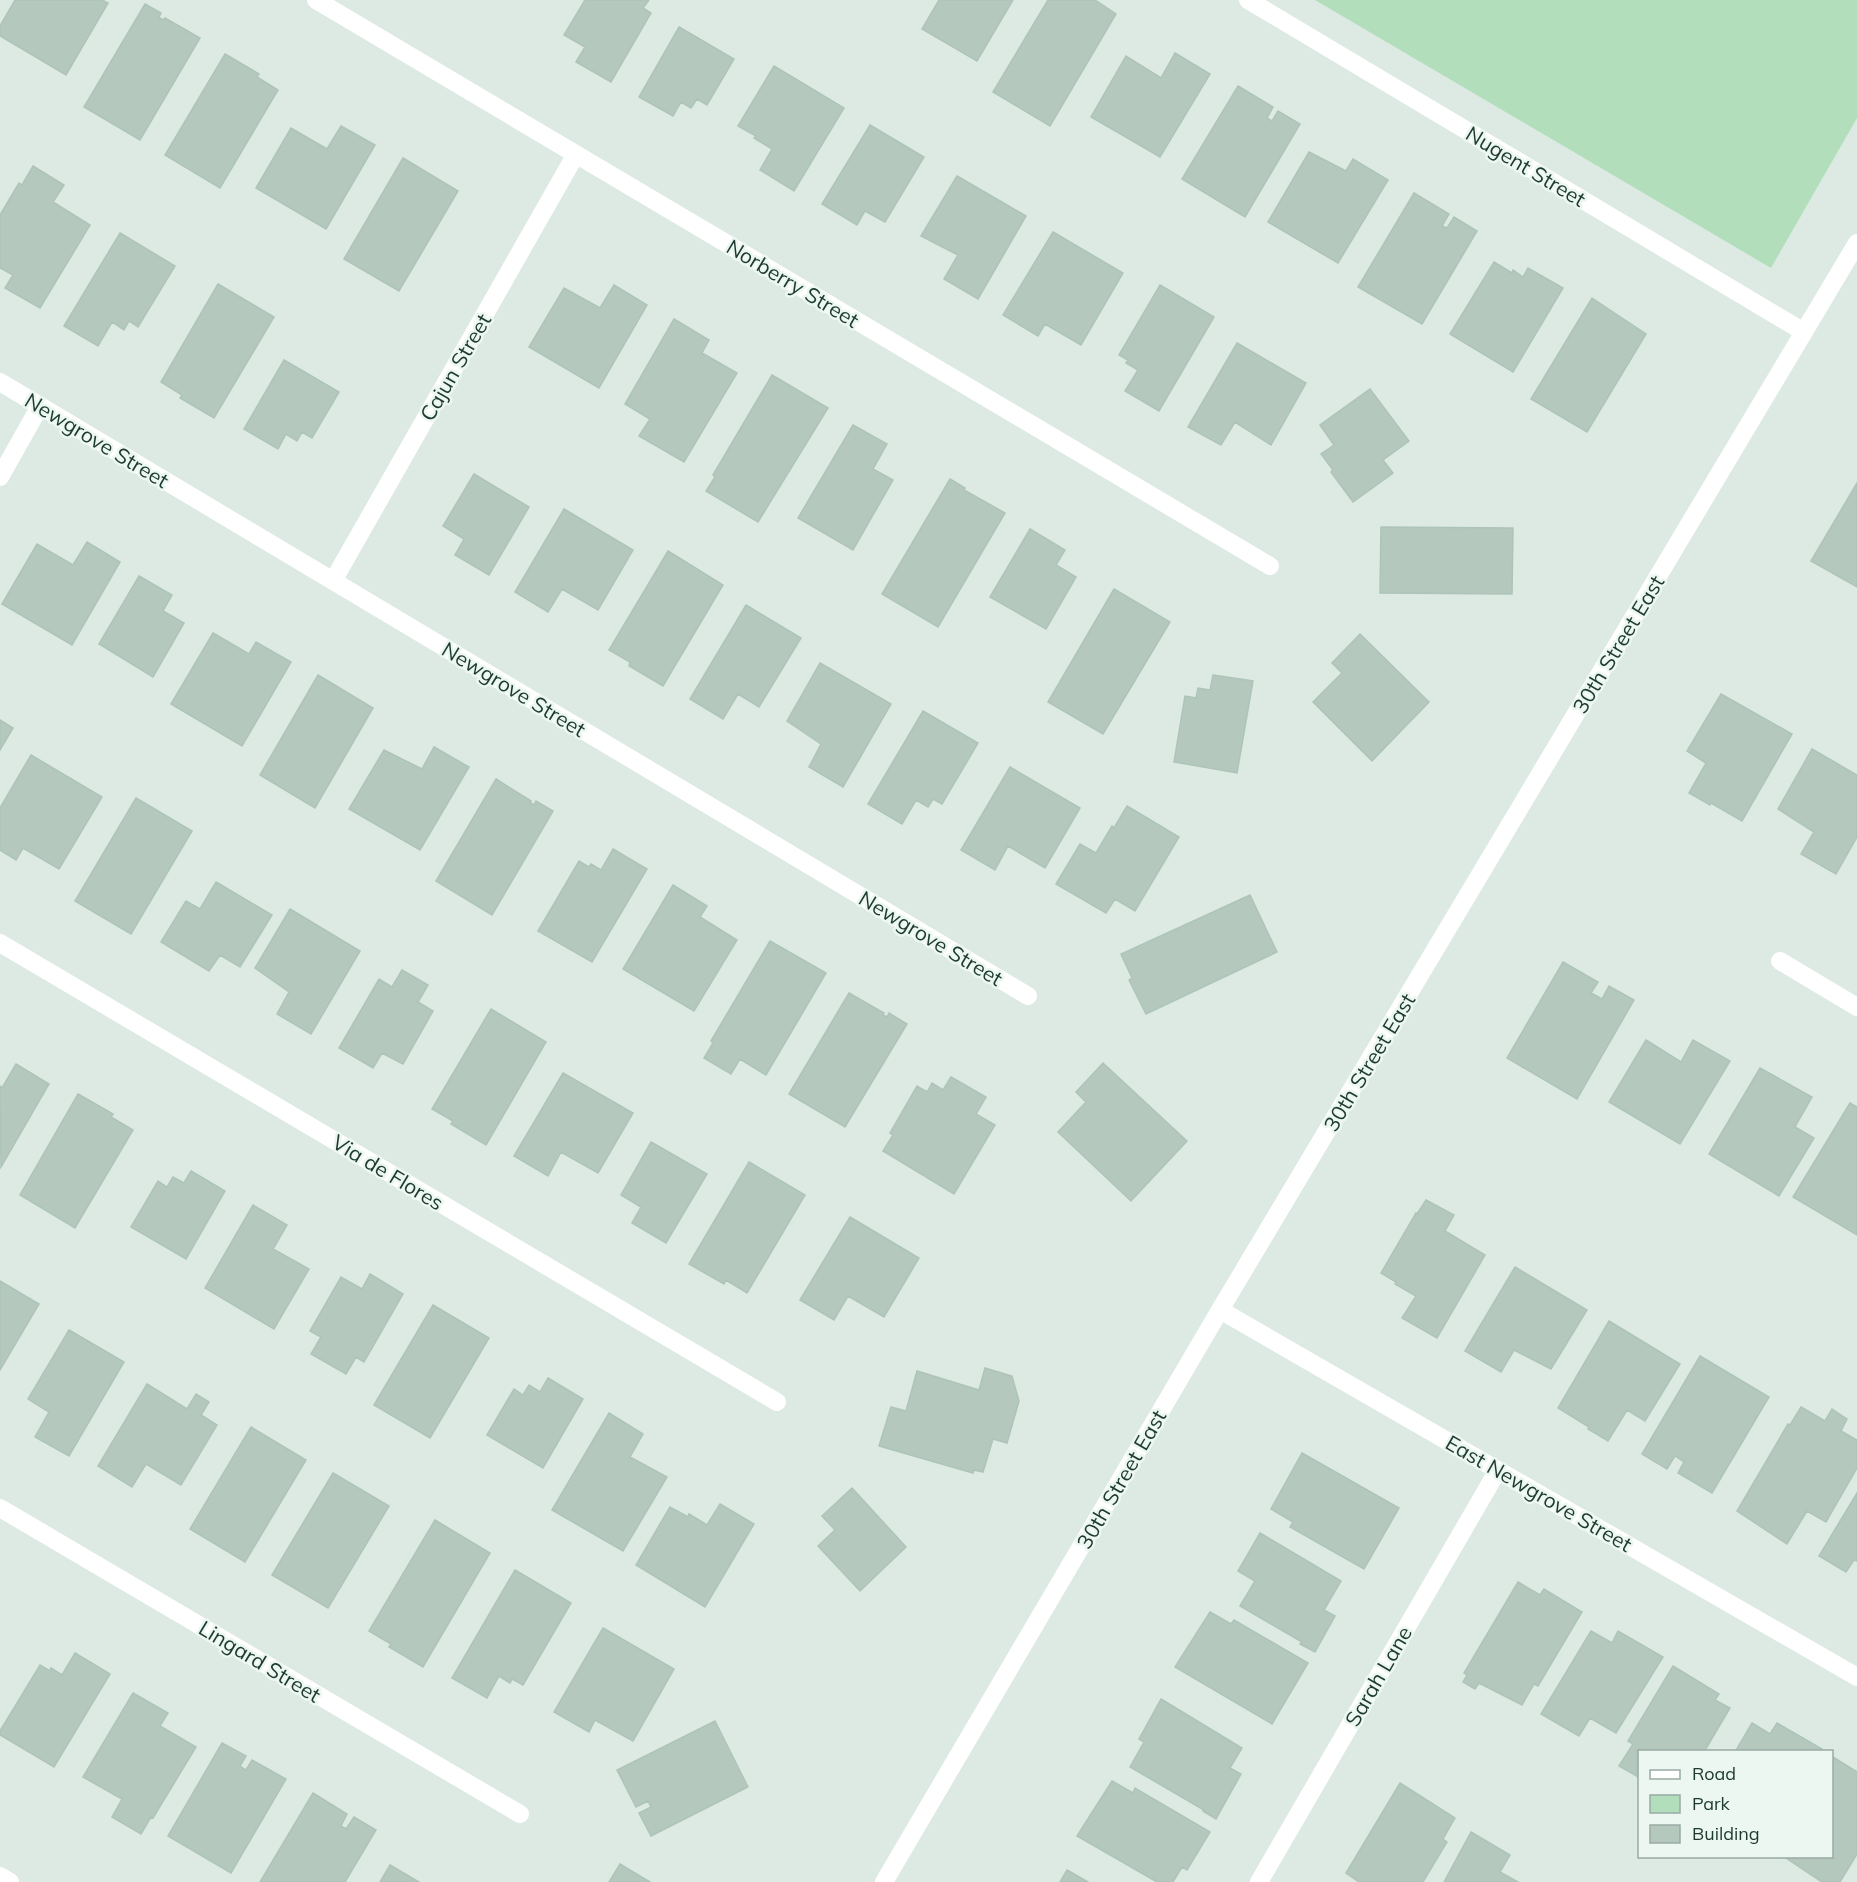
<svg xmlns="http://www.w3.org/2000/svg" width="1857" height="1882" font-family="Mulish,sans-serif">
<rect width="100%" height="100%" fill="#dceae3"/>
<path fill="#b2debb" d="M 1315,0 L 1857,0 L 1857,118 L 1771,268 Z"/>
<path fill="#b4c8be" stroke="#aec4b9" stroke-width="1.5" d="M 15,0 L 102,0 L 108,3 L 66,75 L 0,36 L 0,26 Z
M 585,0 L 649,0 L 643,8 L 651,13 L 611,82 L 576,62 L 585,47 L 564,35 Z
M 939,0 L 1013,0 L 977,61 L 922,29 Z
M 1048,0 L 1095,0 L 1116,14 L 1050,126 L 993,92 Z
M 145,4 L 161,13 L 159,17 L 163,20 L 165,18 L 200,38 L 140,140 L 84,107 Z
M 679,27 L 734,59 L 707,105 L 697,99 L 691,108 L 681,102 L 673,116 L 639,97 Z
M 1175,53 L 1210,74 L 1160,157 L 1091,117 L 1126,56 L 1161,78 Z
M 225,54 L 259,74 L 257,77 L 278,90 L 220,188 L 165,155 Z
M 774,66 L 844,108 L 794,191 L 760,170 L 772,149 L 754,138 L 756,136 L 738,126 Z
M 1238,86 L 1273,107 L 1267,118 L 1272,121 L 1278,111 L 1300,124 L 1245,217 L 1182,179 Z
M 870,125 L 924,157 L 885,222 L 865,211 L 857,225 L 822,204 Z
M 341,126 L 375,145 L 326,229 L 256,188 L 291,128 L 327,149 Z
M 1309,152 L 1346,171 L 1353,159 L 1388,180 L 1338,263 L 1268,222 Z
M 403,158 L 458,191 L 399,291 L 344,259 Z
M 33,166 L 64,185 L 53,202 L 90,225 L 40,308 L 5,288 L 13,275 L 0,268 L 0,215 L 19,183 L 22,185 Z
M 957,176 L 1026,216 L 978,299 L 944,279 L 958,255 L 921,236 Z
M 1414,193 L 1449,214 L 1442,226 L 1447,228 L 1454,217 L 1477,231 L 1422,324 L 1358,287 Z
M 1053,232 L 1123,273 L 1081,345 L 1045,324 L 1038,336 L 1003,315 Z
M 120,233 L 175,266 L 138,327 L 129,321 L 124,330 L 112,322 L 98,346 L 64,326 Z
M 1494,262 L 1512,273 L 1513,270 L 1523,277 L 1528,268 L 1563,288 L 1513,372 L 1450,334 Z
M 218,284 L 274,317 L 214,418 L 180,398 L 182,395 L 161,382 Z
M 614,285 L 647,305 L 599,388 L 529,347 L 564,288 L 600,308 Z
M 1160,285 L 1214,317 L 1159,411 L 1125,391 L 1138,370 L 1126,363 L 1128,360 L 1119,355 Z
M 1592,298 L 1646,334 L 1587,432 L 1531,399 Z
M 674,319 L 709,340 L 702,353 L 737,373 L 684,462 L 639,436 L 650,419 L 625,404 Z
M 1237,343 L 1306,383 L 1271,445 L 1235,422 L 1221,445 L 1188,427 Z
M 284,360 L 339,392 L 312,438 L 302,432 L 297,441 L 286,434 L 278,449 L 244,429 Z
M 772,375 L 828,408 L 758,522 L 706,491 L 715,477 L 713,475 Z
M 1370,389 L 1409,441 L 1383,460 L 1393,473 L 1353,502 L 1331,472 L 1333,470 L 1321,454 L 1334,445 L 1320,425 Z
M 853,425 L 887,444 L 873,469 L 893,480 L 853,550 L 798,518 Z
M 474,474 L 529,507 L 489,575 L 455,555 L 464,539 L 443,526 Z
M 950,479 L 965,488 L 964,490 L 1005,513 L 938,627 L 882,594 Z
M 1857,483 L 1857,587 L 1811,561 Z
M 564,509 L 633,550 L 598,610 L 562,589 L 548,612 L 515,592 Z
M 1381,527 L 1513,528 L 1512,594 L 1380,593 Z
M 1030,529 L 1065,550 L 1056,565 L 1076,577 L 1046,629 L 990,597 Z
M 87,542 L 120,562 L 72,645 L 2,604 L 37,544 L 73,565 Z
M 668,551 L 723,585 L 663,686 L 629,666 L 630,662 L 609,650 Z
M 139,576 L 172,595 L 163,611 L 184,623 L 153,677 L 99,644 Z
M 1114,589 L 1170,622 L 1103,734 L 1048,702 Z
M 746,605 L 801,638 L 759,707 L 738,694 L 723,719 L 690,699 Z
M 213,633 L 249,654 L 256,642 L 291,662 L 242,746 L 171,704 Z
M 1360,634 L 1429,702 L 1372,761 L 1313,702 L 1342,673 L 1332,663 Z
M 820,663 L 891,704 L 843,787 L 809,767 L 821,744 L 787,721 Z
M 318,675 L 373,708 L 315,808 L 260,775 Z
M 1213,675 L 1253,681 L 1237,773 L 1174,762 L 1185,696 L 1196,698 L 1198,688 L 1210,690 Z
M 1721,694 L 1792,734 L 1742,821 L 1711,803 L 1710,805 L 1689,793 L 1706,763 L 1687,751 Z
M 923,711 L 978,743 L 942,804 L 933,799 L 928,807 L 916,800 L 902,824 L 868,804 Z
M 0,720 L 13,728 L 0,750 Z
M 434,747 L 469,767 L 420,850 L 349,809 L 384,750 L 422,769 Z
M 1812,749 L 1857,775 L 1857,837 L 1836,874 L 1801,854 L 1814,832 L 1778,809 Z
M 31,755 L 102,797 L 59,869 L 23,848 L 16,860 L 0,850 L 0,808 Z
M 1010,767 L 1080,808 L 1045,868 L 1008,846 L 995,870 L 961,850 Z
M 496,779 L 531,801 L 530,802 L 534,805 L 536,801 L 553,811 L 492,915 L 436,881 Z
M 136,798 L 192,831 L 131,934 L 75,901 Z
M 1127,806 L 1179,837 L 1135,911 L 1115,899 L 1106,913 L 1056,884 L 1080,844 L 1096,853 L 1112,826 L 1114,828 Z
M 613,849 L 647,869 L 592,962 L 538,931 L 579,861 L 589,867 L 591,864 L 601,870 Z
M 216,882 L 272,915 L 240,967 L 220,955 L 209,971 L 161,942 L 186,901 L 200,909 Z
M 673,885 L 707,906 L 700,917 L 737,940 L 694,1011 L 623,969 Z
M 1250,895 L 1277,952 L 1146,1014 L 1129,980 L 1132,978 L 1121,954 Z
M 290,909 L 360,951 L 311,1034 L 277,1014 L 289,992 L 255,968 Z
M 770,941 L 826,973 L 766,1075 L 740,1059 L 731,1074 L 704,1058 L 713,1043 L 711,1041 Z
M 1563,962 L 1598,982 L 1591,993 L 1602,999 L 1609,986 L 1634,1000 L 1577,1099 L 1507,1058 Z
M 402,970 L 428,985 L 418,1002 L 433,1011 L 403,1064 L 382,1053 L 373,1068 L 339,1048 L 379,979 L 392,987 Z
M 849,993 L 884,1013 L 883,1015 L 887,1017 L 889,1013 L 907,1024 L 845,1127 L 789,1094 Z
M 491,1009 L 546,1042 L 486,1145 L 451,1124 L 453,1121 L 432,1109 Z
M 1646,1040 L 1681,1062 L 1693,1040 L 1730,1061 L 1680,1144 L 1609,1102 Z
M 1103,1063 L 1187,1141 L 1131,1201 L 1058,1132 L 1086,1102 L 1076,1092 Z
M 16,1064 L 49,1084 L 1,1167 L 0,1086 L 2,1088 Z
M 1760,1068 L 1812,1097 L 1795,1127 L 1814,1138 L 1779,1196 L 1709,1154 Z
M 563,1073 L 633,1113 L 598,1173 L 561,1152 L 548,1176 L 514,1156 Z
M 951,1077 L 986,1097 L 976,1114 L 995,1125 L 954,1194 L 883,1151 L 893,1135 L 890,1133 L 917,1086 L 927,1092 L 932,1083 L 943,1090 Z
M 78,1094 L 113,1114 L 111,1117 L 133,1130 L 75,1228 L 20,1195 Z
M 1850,1103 L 1857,1107 L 1857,1235 L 1793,1197 Z
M 651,1142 L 707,1174 L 666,1243 L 632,1223 L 641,1207 L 621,1195 Z
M 749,1162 L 805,1195 L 747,1293 L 726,1280 L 724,1284 L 689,1264 Z
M 191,1171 L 225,1191 L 186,1259 L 131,1227 L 158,1181 L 167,1187 L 173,1177 L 184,1183 Z
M 1426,1200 L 1454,1215 L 1445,1231 L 1485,1255 L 1437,1338 L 1402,1318 L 1416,1296 L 1395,1284 L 1396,1282 L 1381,1273 L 1416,1213 L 1417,1214 Z
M 253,1205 L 287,1225 L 273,1249 L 309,1269 L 274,1329 L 205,1288 Z
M 850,1217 L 919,1258 L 884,1317 L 848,1296 L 834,1320 L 800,1300 Z
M 1515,1267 L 1587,1310 L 1551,1369 L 1514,1350 L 1501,1372 L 1465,1351 Z
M 370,1274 L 403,1294 L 364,1362 L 356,1357 L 346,1374 L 311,1354 L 321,1337 L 310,1331 L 341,1277 L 362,1289 Z
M 0,1281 L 39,1304 L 0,1370 Z
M 433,1305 L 489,1338 L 430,1438 L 374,1405 Z
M 1609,1321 L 1680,1364 L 1645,1421 L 1627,1410 L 1608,1441 L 1588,1429 L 1589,1427 L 1558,1408 Z
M 69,1330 L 124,1362 L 69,1456 L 35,1437 L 49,1412 L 28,1399 Z
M 1700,1356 L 1769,1397 L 1712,1493 L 1678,1473 L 1684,1462 L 1675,1456 L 1667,1469 L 1642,1454 Z
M 985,1368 L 1012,1376 L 1019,1401 L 1007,1443 L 993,1439 L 983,1472 L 974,1470 L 973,1473 L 879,1446 L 891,1407 L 906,1411 L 917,1371 L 979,1390 Z
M 548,1378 L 583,1399 L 543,1468 L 487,1435 L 514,1389 L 523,1395 L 529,1385 L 540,1392 Z
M 147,1384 L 187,1409 L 196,1394 L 209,1402 L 201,1415 L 217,1425 L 181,1485 L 146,1464 L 132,1487 L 98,1466 Z
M 1801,1407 L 1825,1421 L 1832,1409 L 1847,1419 L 1841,1431 L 1857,1440 L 1857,1468 L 1826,1522 L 1807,1511 L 1787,1544 L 1737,1511 L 1788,1424 L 1790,1425 Z
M 609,1413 L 643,1434 L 630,1457 L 667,1477 L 623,1551 L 552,1510 Z
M 251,1427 L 306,1460 L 245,1562 L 190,1529 Z
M 1302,1453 L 1399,1508 L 1364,1569 L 1290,1527 L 1293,1522 L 1271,1509 Z
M 333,1473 L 389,1506 L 328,1608 L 272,1575 Z
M 852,1488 L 906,1547 L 860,1591 L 818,1546 L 835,1530 L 822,1516 Z
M 1857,1493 L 1857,1561 L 1854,1560 L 1846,1572 L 1819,1556 Z
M 720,1504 L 754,1524 L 705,1607 L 636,1565 L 670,1507 L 688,1517 L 689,1514 L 707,1525 Z
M 435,1520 L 490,1553 L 423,1667 L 389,1647 L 391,1644 L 369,1631 Z
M 1260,1533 L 1341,1581 L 1324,1610 L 1335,1616 L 1315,1652 L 1300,1644 L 1302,1642 L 1240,1606 L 1255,1581 L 1238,1571 Z
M 515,1570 L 571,1603 L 523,1685 L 512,1679 L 510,1683 L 499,1676 L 487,1698 L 452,1678 Z
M 1518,1582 L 1540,1595 L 1544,1589 L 1582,1612 L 1538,1686 L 1534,1684 L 1522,1705 L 1479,1683 L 1475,1689 L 1463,1682 L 1467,1675 L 1464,1673 Z
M 1210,1612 L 1231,1624 L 1234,1620 L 1308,1663 L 1272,1724 L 1175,1667 Z
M 603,1628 L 674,1669 L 633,1741 L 595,1720 L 589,1732 L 554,1712 Z
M 1591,1631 L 1612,1643 L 1618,1631 L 1663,1657 L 1616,1733 L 1590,1718 L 1579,1736 L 1541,1714 Z
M 75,1653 L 110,1674 L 54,1767 L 0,1735 L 0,1731 L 40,1665 L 50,1671 L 51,1668 L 62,1675 Z
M 1673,1666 L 1719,1694 L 1715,1700 L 1730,1708 L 1704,1752 L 1640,1752 L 1640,1778 L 1619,1766 L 1633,1744 L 1628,1741 Z
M 133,1693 L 168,1713 L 160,1726 L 196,1747 L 153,1818 L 151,1817 L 141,1834 L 112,1817 L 122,1799 L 83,1777 Z
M 1161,1699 L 1242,1748 L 1230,1768 L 1241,1774 L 1216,1819 L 1203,1811 L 1204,1810 L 1130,1767 L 1144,1742 L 1139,1739 Z
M 715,1721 L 748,1787 L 651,1836 L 639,1813 L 651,1807 L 648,1801 L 636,1807 L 617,1770 Z
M 1752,1723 L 1770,1734 L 1777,1723 L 1822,1749 L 1820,1752 L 1735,1752 Z
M 222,1743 L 246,1756 L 240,1766 L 246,1770 L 252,1760 L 286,1779 L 231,1873 L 168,1836 Z
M 1833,1757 L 1857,1772 L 1857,1854 L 1840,1882 L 1822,1882 L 1783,1856 L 1832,1856 L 1832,1760 Z
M 1112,1781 L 1133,1793 L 1135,1788 L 1210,1832 L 1187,1870 L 1182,1867 L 1173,1882 L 1157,1882 L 1077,1836 Z
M 1400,1783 L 1455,1818 L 1443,1839 L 1447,1842 L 1423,1882 L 1359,1882 L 1346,1873 Z
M 313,1793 L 347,1814 L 341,1826 L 346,1829 L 354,1817 L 376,1830 L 345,1882 L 260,1882 Z
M 1471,1832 L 1510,1855 L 1500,1872 L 1518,1882 L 1444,1882 Z
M 620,1864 L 650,1882 L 609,1882 Z
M 390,1865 L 419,1882 L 380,1882 Z
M 1067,1870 L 1088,1882 L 1060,1882 Z"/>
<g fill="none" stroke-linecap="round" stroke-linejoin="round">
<path stroke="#fff" stroke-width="18" d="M 316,0 L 1270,566
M 1248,0 L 1804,332
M 0,382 L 1028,996
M 0,477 L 40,406
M 333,581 L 576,154
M 0,943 L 777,1402
M 1780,961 L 1857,1007
M 1220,1310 L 1857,1677
M 0,1508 L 520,1814
M 1259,1882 L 1498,1470"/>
<path stroke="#fff" stroke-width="18" d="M 0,1876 L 10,1882
M 884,1882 L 1220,1310 L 1857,243"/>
</g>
<g text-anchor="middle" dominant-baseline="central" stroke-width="5" stroke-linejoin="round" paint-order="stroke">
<g font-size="21" fill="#1d3a30" stroke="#ecf7f1">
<text transform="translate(1526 166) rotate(31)">Nugent Street</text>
<text transform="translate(793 283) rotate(31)">Norberry Street</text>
<text transform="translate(455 367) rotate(-60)">Cajun Street</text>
<text transform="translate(97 440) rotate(31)">Newgrove Street</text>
<text transform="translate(1618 644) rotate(-59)">30th Street East</text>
<text transform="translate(514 689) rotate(31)">Newgrove Street</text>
<text transform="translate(931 938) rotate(31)">Newgrove Street</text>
<text transform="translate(1369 1062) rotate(-59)">30th Street East</text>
<text transform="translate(388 1172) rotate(31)">Via de Flores</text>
<text transform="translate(1121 1479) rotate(-60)">30th Street East</text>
<text transform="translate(1539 1493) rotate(30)">East Newgrove Street</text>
<text transform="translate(260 1661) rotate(31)">Lingard Street</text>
<text transform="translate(1378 1676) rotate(-60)">Sarah Lane</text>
</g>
</g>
<rect x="1638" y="1750" width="195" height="108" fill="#ecf7f1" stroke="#99aba4" stroke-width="1.5"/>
<rect x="1650" y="1770" width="30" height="9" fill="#ffffff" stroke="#99aba4" stroke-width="1.5"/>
<text x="1692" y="1780" font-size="18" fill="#1d3a30">Road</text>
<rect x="1650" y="1795" width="30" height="18" fill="#b2debb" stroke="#99aba4" stroke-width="1.5"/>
<text x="1692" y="1810" font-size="18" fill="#1d3a30">Park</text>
<rect x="1650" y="1825" width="30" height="18" fill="#b4c8be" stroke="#99aba4" stroke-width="1.5"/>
<text x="1692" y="1840" font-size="18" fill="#1d3a30">Building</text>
</svg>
